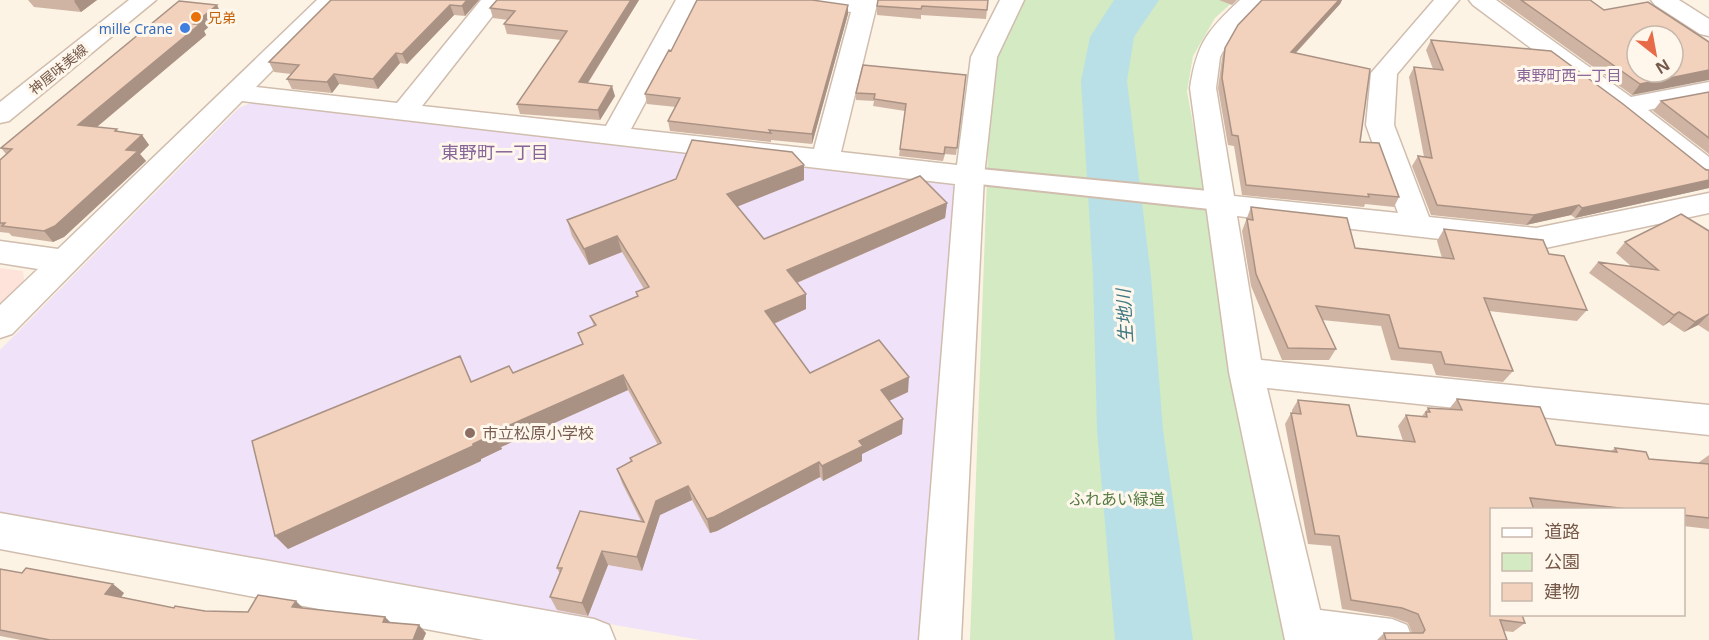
<svg xmlns="http://www.w3.org/2000/svg" width="1709" height="640" font-family="'Noto Sans','Noto Sans JP',sans-serif">
<rect width="100%" height="100%" fill="#fcf3e5"/>
<path fill="#fde3d9" d="M 0,268 L 23,271 L 24,281 L 0,304 Z"/>
<path fill="#f0e2f9" d="M 251,103 L 947,181 L 958,189 L 925,640 L 700,640 L 0,516 L 0,350 L 239,108 Z"/>
<path fill="#d3eac3" d="M 1025,0 L 1235,0 L 1215,18 L 1193,56 L 1187,91 L 1286,640 L 970,640 L 991,70 L 1012,19 Z"/>
<g fill="none" stroke-linecap="round" stroke-linejoin="round">
<path fill="#b9e0e6" fill-rule="evenodd" d="M 1114,0 L 1159,0 L 1134,37 L 1127,81 L 1151,276 L 1163,430 L 1193,640 L 1115,640 L 1097,430 L 1093,276 L 1081,81 L 1090,37 Z"/>
<g stroke="#d0bdae" stroke-width="4">
<path id="pedestrian" d="M 970,168 L 1219,192 L 1228,195 L 1232,201 L 1228,207 L 1219,210 L 961,182 L 958,176 L 961,170 Z"/>
</g>
<g stroke="#d0bdae" stroke-width="3">
<path id="minor" d="M 317,0 L 342,0 L 256,87 L 397,103 L 481,0 L 505,0 L 422,106 L 606,126 L 676,0 L 700,0 L 631,129 L 814,149 L 851,12 L 797,5 L 793,0 L 878,0 L 841,152 L 957,165 L 971,57 L 1000,0 L 1024,0 L 997,57 L 984,176 L 961,640 L 919,640 L 955,184 L 242,101 L 12,334 L 0,338 L 0,305 L 38,269 L 0,263 L 0,241 L 58,249 Z
M 1240,0 L 1265,0 L 1233,33 L 1220,57 L 1216,88 L 1234,196 L 1398,213 L 1366,125 L 1371,73 L 1434,0 L 1459,0 L 1397,74 L 1394,125 L 1429,217 L 1536,228 L 1709,193 L 1709,213 L 1536,250 L 1237,216 L 1261,360 L 1709,405 L 1709,435 L 1267,388 L 1320,610 L 1392,619 L 1407,625 L 1413,640 L 1285,640 L 1229,372 L 1190,88 C 1197,43 1207,31 1240,0 Z
M 1469,0 L 1496,0 L 1631,97 L 1709,82 L 1709,98 L 1648,110 L 1709,157 L 1709,180 L 1699,178 L 1617,112 L 1473,5 Z
M 0,513 L 594,619 L 609,625 L 615,640 L 484,640 L 0,549 Z"/>
</g>
<g stroke="#d0bdae" stroke-width="3">
<path id="tertiary" d="M 1651,0 L 1679,0 L 1709,19 L 1709,36 L 1700,34 L 1655,5 Z"/>
</g>
<g stroke="#d3bdab" stroke-width="3">
<path id="secondary" d="M 129,0 L 156,0 L 9,121 L 0,123 L 0,102 Z"/>
</g>
<use href="#pedestrian" fill="#fff" fill-rule="evenodd"/>
<use href="#minor" fill="#fff" fill-rule="evenodd"/>
<use href="#tertiary" fill="#fff" fill-rule="evenodd"/>
<use href="#secondary" fill="#fff" fill-rule="evenodd"/>
</g>
<path fill="#d0b4a3" d="M 28,0 L 97,0 L 81,12 L 34,7 Z
M 331,0 L 479,0 L 465,16 L 454,15 L 407,64 L 400,63 L 378,89 L 339,84 L 332,93 L 292,89 L 287,79 L 291,74 L 274,72 L 269,62 Z
M 639,0 L 588,83 L 615,96 L 600,120 L 520,114 L 517,104 L 561,40 L 507,34 L 504,24 L 508,20 L 493,18 L 490,8 Z
M 988,0 L 986,19 L 921,15 L 921,19 L 877,15 L 877,6 Z
M 1219,0 L 1237,0 L 1232,5 Z
M 1262,0 L 1342,0 L 1340,4 L 1296,53 L 1399,197 L 1394,207 L 1365,204 L 1364,207 L 1242,195 L 1234,146 L 1228,145 L 1218,88 L 1222,58 L 1225,48 Z
M 1500,0 L 1590,0 L 1604,10 L 1709,42 L 1632,95 Z
M 848,5 L 848,14 L 812,144 L 771,140 L 771,142 L 670,131 L 668,121 L 676,107 L 647,104 L 645,94 L 671,51 Z
M 222,15 L 204,31 L 206,35 L 97,127 L 142,135 L 149,145 L 140,154 L 146,161 L 64,237 L 53,242 L 12,236 L 9,233 L 0,232 L 0,160 L 6,154 L 1,148 Z
M 1431,40 L 1709,170 L 1709,188 L 1575,218 L 1571,215 L 1526,225 L 1431,215 L 1412,166 L 1418,156 L 1424,157 L 1409,77 L 1414,67 L 1433,69 L 1426,50 Z
M 966,75 L 956,155 L 945,154 L 943,161 L 899,156 L 905,111 L 873,106 L 874,101 L 856,100 L 856,93 Z
M 1709,92 L 1709,154 L 1653,111 L 1661,101 Z
M 804,180 L 737,206 L 764,239 L 947,203 L 945,218 L 797,283 L 806,309 L 774,324 L 810,373 L 908,392 L 889,401 L 902,434 L 862,454 L 862,461 L 823,481 L 820,477 L 717,531 L 710,533 L 692,500 L 660,515 L 642,571 L 608,565 L 588,616 L 557,610 L 550,597 L 560,574 L 557,568 L 641,521 L 622,483 L 617,469 L 631,462 L 630,458 L 658,445 L 628,390 L 501,447 L 502,449 L 481,459 L 481,461 L 288,549 L 460,356 L 472,382 L 513,373 L 582,344 L 578,333 L 594,326 L 590,316 L 637,297 L 636,292 L 644,289 L 622,252 L 589,265 L 572,236 L 567,220 Z
M 1251,207 L 1355,248 L 1442,258 L 1437,241 L 1444,229 L 1549,254 L 1587,310 L 1577,321 L 1489,311 L 1513,371 L 1503,382 L 1436,375 L 1432,364 L 1391,360 L 1381,326 L 1322,320 L 1336,349 L 1329,360 L 1282,360 L 1251,286 L 1242,231 Z
M 1709,231 L 1709,332 L 1698,325 L 1684,332 L 1669,322 L 1663,326 L 1589,273 L 1598,262 L 1632,267 L 1616,253 L 1625,242 Z
M 1457,399 L 1556,445 L 1611,451 L 1615,448 L 1649,459 L 1698,463 L 1709,455 L 1709,529 L 1683,526 L 1683,510 L 1491,510 L 1491,615 L 1525,623 L 1513,632 L 1504,631 L 1507,640 L 1377,640 L 1384,633 L 1412,633 L 1408,623 L 1392,617 L 1342,609 L 1331,546 L 1308,544 L 1285,424 L 1291,413 L 1292,413 L 1292,410 L 1298,400 L 1357,436 L 1403,441 L 1398,426 L 1406,415 L 1422,416 L 1428,408 L 1449,409 Z
M 0,569 L 124,593 L 121,597 L 174,608 L 205,611 L 248,612 L 303,608 L 385,617 L 390,622 L 426,633 L 423,640 L 21,640 L 0,636 Z"/>
<path fill="#a99284" d="M 75,0 L 97,0 L 81,12 L 74,1 Z
M 467,0 L 479,0 L 465,16 L 462,6 Z
M 631,0 L 639,0 L 582,92 L 579,82 Z
M 1339,0 L 1342,0 L 1340,4 L 1288,61 L 1291,52 Z
M 217,5 L 222,15 L 204,31 L 206,35 L 86,136 L 78,125 Z
M 450,5 L 454,15 L 407,64 L 402,54 Z
M 848,5 L 848,14 L 812,144 L 812,134 Z
M 396,53 L 400,63 L 378,89 L 373,79 Z
M 1709,70 L 1709,80 L 1632,95 L 1640,84 Z
M 334,74 L 339,84 L 332,93 L 327,82 Z
M 612,86 L 615,96 L 600,120 L 598,110 Z
M 142,135 L 149,145 L 140,154 L 146,161 L 64,237 L 53,242 L 44,231 Z
M 804,165 L 804,180 L 729,210 L 727,194 Z
M 1709,180 L 1709,188 L 1575,218 L 1582,208 Z
M 947,203 L 945,218 L 789,286 L 787,270 Z
M 1579,205 L 1571,215 L 1526,225 L 1534,215 Z
M 617,236 L 622,252 L 589,265 L 584,249 Z
M 806,294 L 806,309 L 766,327 L 765,311 Z
M 1679,312 L 1669,322 L 1663,326 L 1674,315 Z
M 1709,314 L 1698,325 L 1684,332 L 1695,322 Z
M 623,375 L 628,390 L 501,447 L 494,432 Z
M 909,377 L 908,392 L 880,405 L 881,390 Z
M 903,419 L 902,434 L 862,454 L 862,461 L 823,481 L 822,466 L 859,441 Z
M 494,434 L 502,449 L 481,459 L 481,461 L 288,549 L 275,536 Z
M 819,462 L 820,477 L 717,531 L 710,533 L 707,519 Z
M 688,486 L 692,500 L 660,515 L 642,571 L 637,557 L 656,501 Z
M 602,551 L 608,565 L 588,616 L 582,603 Z
M 113,584 L 124,593 L 117,603 L 105,594 Z
M 296,601 L 305,610 L 292,607 Z
M 385,617 L 393,625 L 383,622 Z
M 419,625 L 426,633 L 423,640 L 413,640 Z"/>
<path fill="#f2d1bd" stroke="#a99284" stroke-width="1.5" fill-rule="evenodd" d="M 331,0 L 467,0 L 462,6 L 450,5 L 402,54 L 396,53 L 373,79 L 334,74 L 327,82 L 287,79 L 299,65 L 269,62 Z
M 497,0 L 631,0 L 579,82 L 612,86 L 598,110 L 517,104 L 567,31 L 504,24 L 515,11 L 490,8 Z
M 697,0 L 812,0 L 848,5 L 812,134 L 769,130 L 771,133 L 668,121 L 680,98 L 645,94 L 669,50 L 671,51 Z
M 878,0 L 988,0 L 987,10 L 922,6 L 921,9 L 877,6 Z
M 1262,0 L 1339,0 L 1291,52 L 1370,69 L 1360,142 L 1379,143 L 1399,197 L 1368,194 L 1369,197 L 1246,185 L 1238,136 L 1232,135 L 1222,78 L 1225,48 L 1238,25 Z
M 1521,0 L 1590,0 L 1604,10 L 1648,2 L 1709,42 L 1709,70 L 1640,84 ZM 1637,36 L 1673,36 L 1673,72 L 1637,72 Z
M 179,1 L 217,5 L 194,24 L 200,24 L 78,125 L 117,129 L 115,131 L 142,135 L 126,150 L 138,151 L 55,226 L 44,231 L 2,226 L 5,223 L 0,223 L 0,160 L 12,149 L 1,148 Z
M 1431,40 L 1551,51 L 1623,104 L 1706,170 L 1709,170 L 1709,180 L 1582,208 L 1579,205 L 1534,215 L 1437,205 L 1418,156 L 1432,158 L 1414,67 L 1443,70 Z
M 863,65 L 966,75 L 957,148 L 945,147 L 944,154 L 900,149 L 906,104 L 874,99 L 875,94 L 856,93 Z
M 1709,92 L 1709,138 L 1661,101 Z
M 692,140 L 792,152 L 804,165 L 727,194 L 764,239 L 920,176 L 947,203 L 787,270 L 806,294 L 765,311 L 810,373 L 879,340 L 909,377 L 881,390 L 903,419 L 859,441 L 863,446 L 822,466 L 819,462 L 714,517 L 707,519 L 688,486 L 656,501 L 637,557 L 602,551 L 582,603 L 550,597 L 562,568 L 557,568 L 580,511 L 644,522 L 617,469 L 632,461 L 630,458 L 661,443 L 623,375 L 494,432 L 494,434 L 473,444 L 473,446 L 275,536 L 252,441 L 460,356 L 471,382 L 509,366 L 513,373 L 583,344 L 578,333 L 596,325 L 590,316 L 638,296 L 636,292 L 649,287 L 617,236 L 584,249 L 567,220 L 676,179 Z
M 1251,207 L 1347,218 L 1355,248 L 1454,259 L 1444,229 L 1543,240 L 1549,254 L 1564,256 L 1587,310 L 1484,298 L 1513,371 L 1445,364 L 1441,352 L 1399,348 L 1389,315 L 1316,306 L 1336,349 L 1288,348 L 1256,274 L 1247,219 L 1253,220 Z
M 1681,214 L 1709,231 L 1709,314 L 1695,322 L 1679,312 L 1674,315 L 1598,262 L 1658,270 L 1625,242 Z
M 1457,399 L 1540,407 L 1556,445 L 1617,452 L 1615,448 L 1646,452 L 1649,459 L 1709,464 L 1709,518 L 1683,515 L 1683,510 L 1637,510 L 1530,498 L 1534,510 L 1491,510 L 1491,615 L 1522,615 L 1525,623 L 1500,620 L 1507,640 L 1386,640 L 1384,633 L 1423,633 L 1425,630 L 1418,614 L 1402,608 L 1351,600 L 1339,536 L 1315,534 L 1291,413 L 1301,414 L 1298,400 L 1349,405 L 1357,436 L 1415,442 L 1406,415 L 1427,417 L 1426,412 L 1430,412 L 1428,408 L 1462,410 Z
M 26,568 L 113,584 L 105,594 L 174,608 L 175,606 L 205,611 L 248,612 L 258,595 L 296,601 L 292,607 L 385,617 L 383,622 L 419,625 L 413,640 L 50,640 L 0,630 L 0,569 L 22,573 Z"/>
<circle fill="#e8710a" stroke="#fff7ec" stroke-width="2" cx="196" cy="17" r="6"/>
<circle fill="#3f7fe0" stroke="#fff7ec" stroke-width="2" cx="185" cy="28" r="6"/>
<circle fill="#8d6e63" stroke="#fff7ec" stroke-width="2" cx="470" cy="433" r="6"/>
<g text-anchor="middle" dominant-baseline="central" stroke-width="6" stroke-linejoin="round" paint-order="stroke">
<g font-size="14" fill="#c56008" stroke="#fff7ec" text-anchor="start">
<text x="208" y="17">兄弟</text>
</g>
<g font-size="14" fill="#366cbe" stroke="#fff7ec" text-anchor="end">
<text x="173" y="28">mille Crane</text>
</g>
<g font-size="14" fill="#76594a" stroke="#fff7ec">
<text transform="translate(58 69) rotate(-39)">神屋味美線</text>
</g>
<g font-size="15" fill="#876599" stroke="#fff7ec">
<text x="1569" y="75">東野町西一丁目</text>
</g>
<g font-size="16" fill="#785e54" stroke="#fff7ec" text-anchor="start">
<text x="482" y="433">市立松原小学校</text>
</g>
<g font-size="16" fill="#547c42" stroke="#fff7ec">
<text x="1117" y="499">ふれあい緑道</text>
</g>
<g font-size="18" fill="#876599" stroke="#fff7ec">
<text x="495" y="152">東野町一丁目</text>
</g>
<g font-size="18" font-style="italic" fill="#407883" stroke="#fff7ec">
<text transform="translate(1124 316) rotate(-93)">生地川</text>
</g>
</g>
<rect x="1490" y="508" width="195" height="108" fill="#fff7ec" stroke="#c8b8ab" stroke-width="1.5"/>
<rect x="1502" y="528" width="30" height="9" fill="#ffffff" stroke="#c8b8ab" stroke-width="1.5"/>
<text x="1544" y="538" font-size="18" fill="#76594a">道路</text>
<rect x="1502" y="553" width="30" height="18" fill="#d3eac3" stroke="#c8b8ab" stroke-width="1.5"/>
<text x="1544" y="568" font-size="18" fill="#76594a">公園</text>
<rect x="1502" y="583" width="30" height="18" fill="#f2d1bd" stroke="#c8b8ab" stroke-width="1.5"/>
<text x="1544" y="598" font-size="18" fill="#76594a">建物</text>
<g transform="translate(1655 54) rotate(149)"><circle r="28" fill="#fff7ec" stroke="#c8b8ab" stroke-width="1.5"/>
<path d="M0-4.5L10 22L0 15L-10 22Z" fill="#e76b49"/>
<text y="-9" font-size="16" font-weight="bold" text-anchor="middle" fill="#76594a">N</text>
</g>
</svg>
